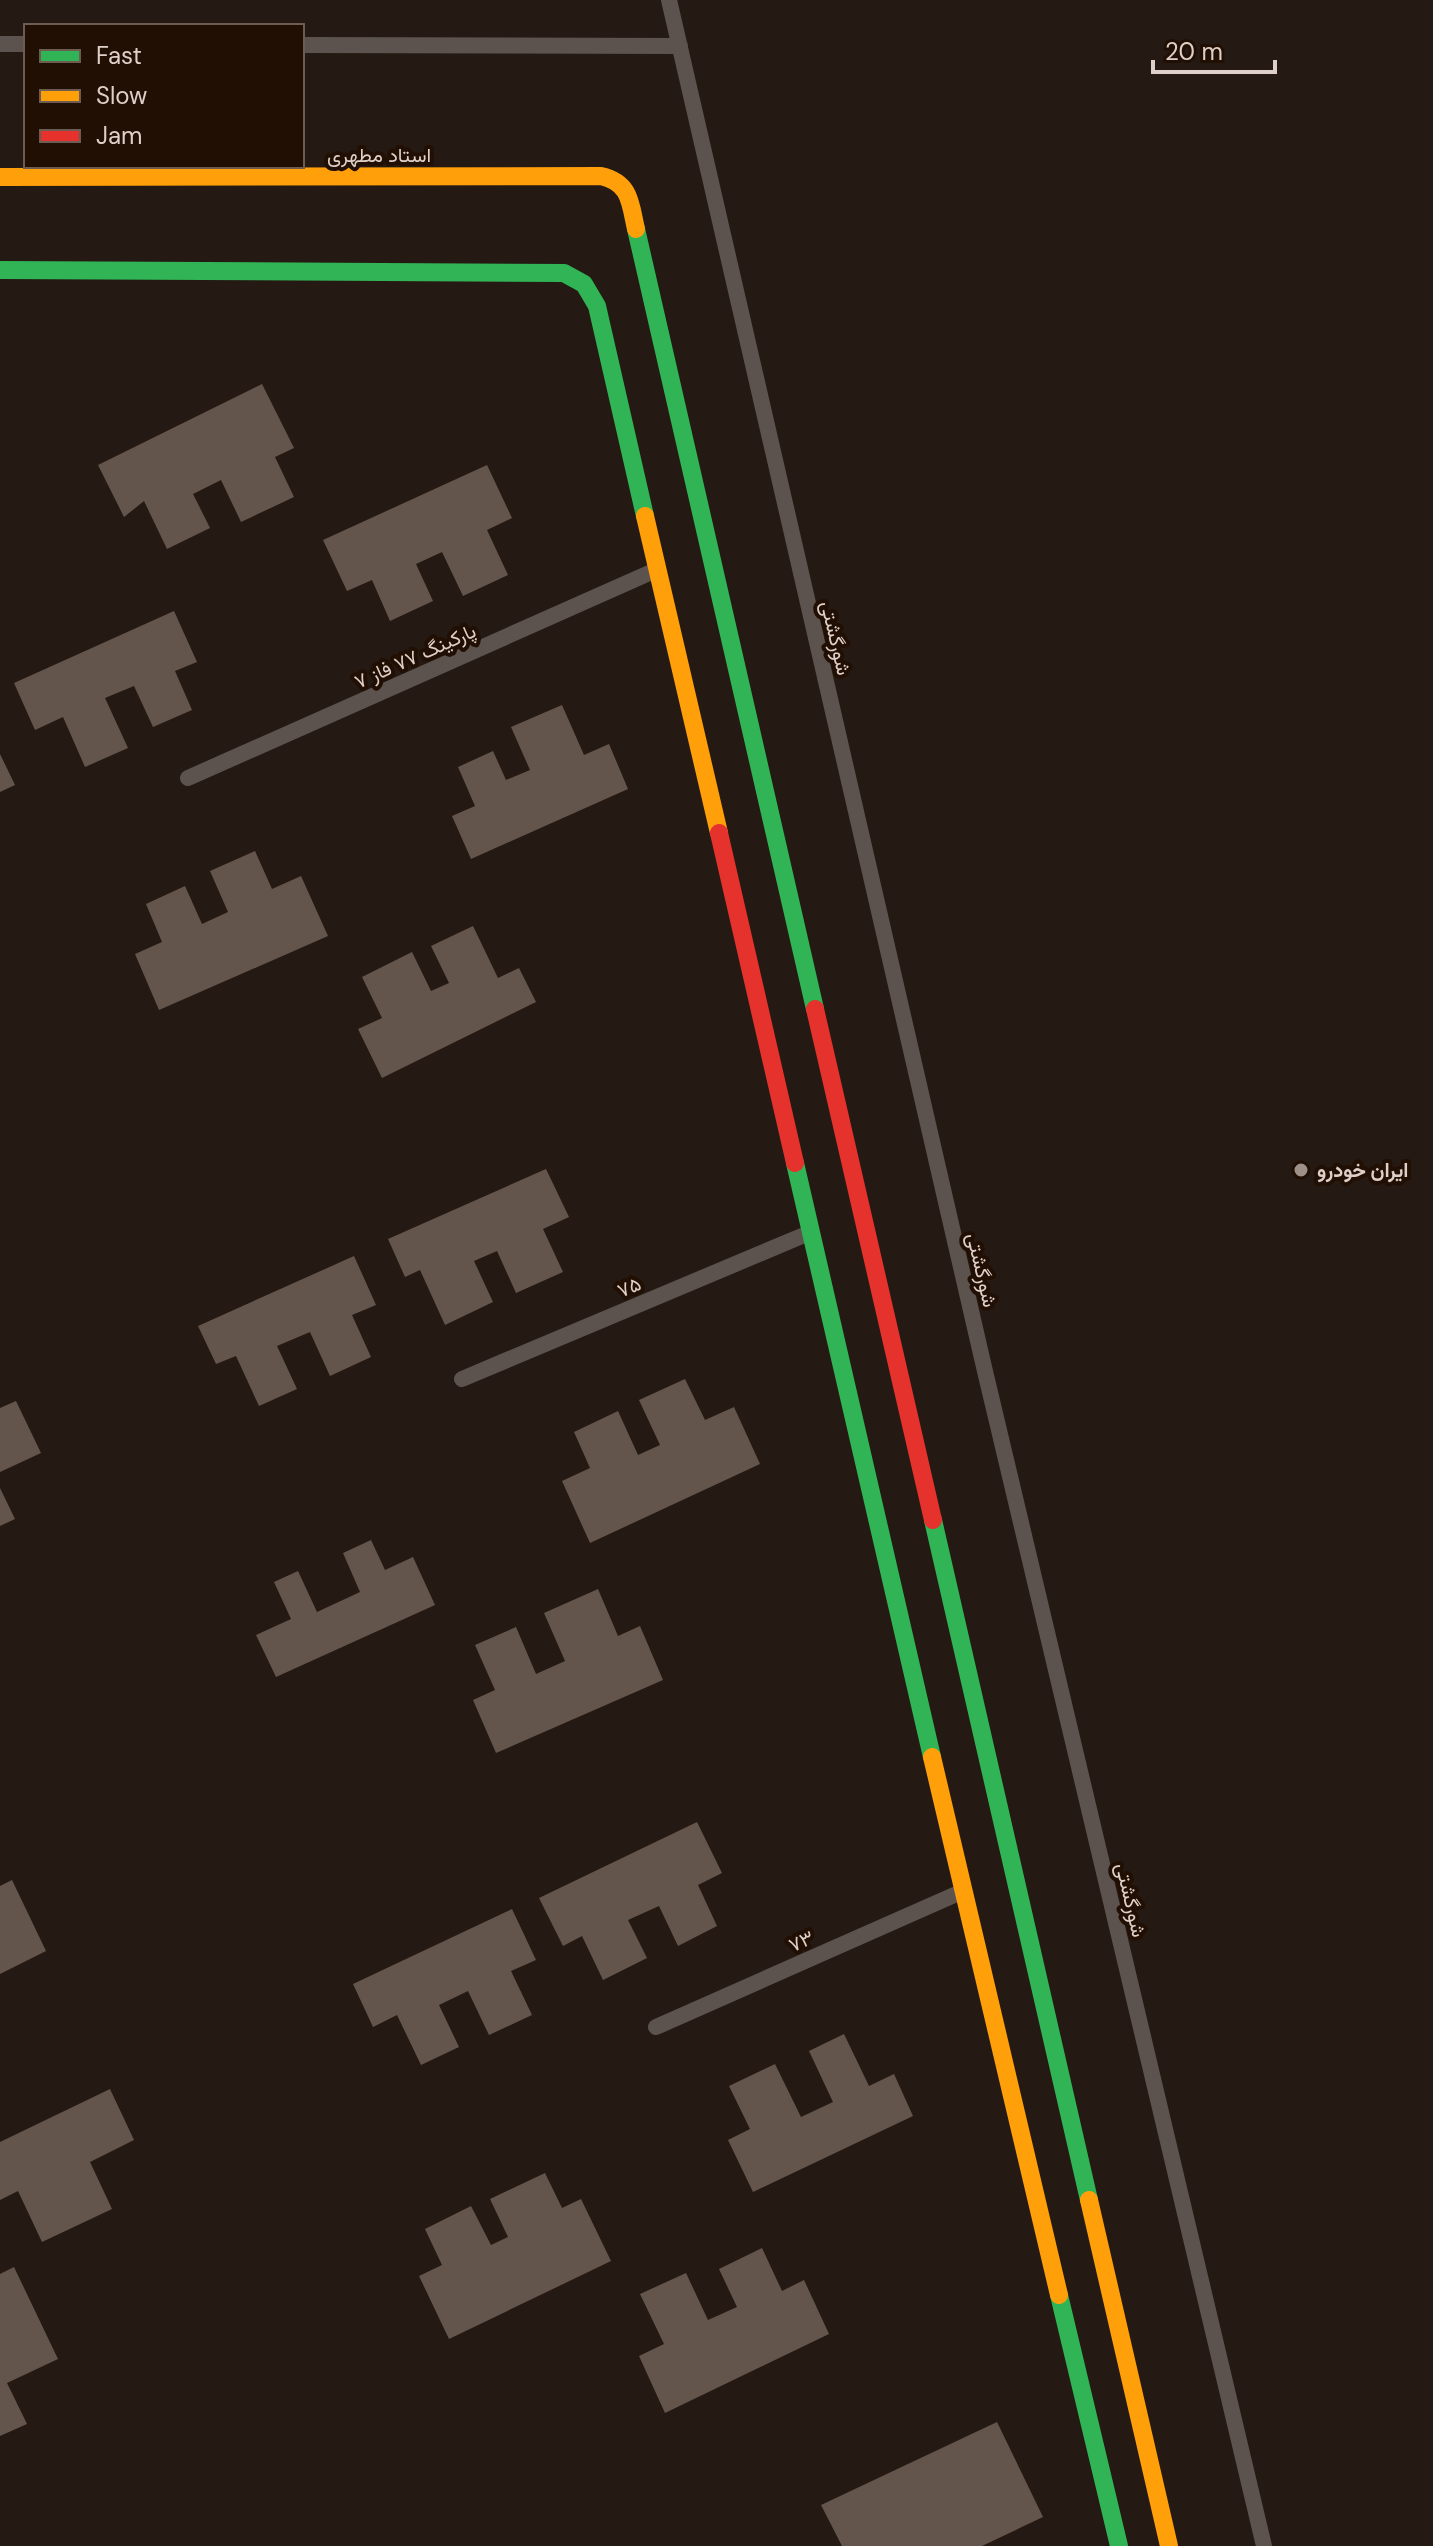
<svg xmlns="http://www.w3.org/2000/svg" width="1433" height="2546" font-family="'DM Sans',Vazirmatn,sans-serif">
<rect width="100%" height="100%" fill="#251a13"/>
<path fill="#64554c" d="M 262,384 L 294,448 L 275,457 L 294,497 L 241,522 L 221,480 L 193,494 L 210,528 L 167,549 L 144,501 L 124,517 L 98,465 Z
M 487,465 L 512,518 L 487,530 L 508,575 L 463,596 L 442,552 L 416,564 L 433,601 L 390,621 L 372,580 L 347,591 L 323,540 Z
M 174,611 L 197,662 L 175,671 L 192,710 L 153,727 L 134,686 L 105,698 L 128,748 L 85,767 L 63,717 L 35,730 L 14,683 Z
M 562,705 L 584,755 L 609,744 L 628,789 L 471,859 L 452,816 L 475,806 L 458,767 L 493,751 L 506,780 L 530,770 L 511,727 Z
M 0,754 L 15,785 L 0,792 Z
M 255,851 L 272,889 L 301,876 L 328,936 L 159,1010 L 135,954 L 162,942 L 146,904 L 185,886 L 202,924 L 228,912 L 210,871 Z
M 473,926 L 498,978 L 519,968 L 536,1002 L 382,1078 L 358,1029 L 382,1018 L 362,977 L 412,952 L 431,991 L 449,983 L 431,946 Z
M 546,1169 L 569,1217 L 543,1229 L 563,1272 L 516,1293 L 497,1251 L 474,1261 L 493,1302 L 445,1325 L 420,1270 L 405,1277 L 388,1239 Z
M 354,1256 L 376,1305 L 352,1315 L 371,1357 L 330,1376 L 310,1332 L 277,1346 L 297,1389 L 259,1406 L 236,1356 L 216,1364 L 198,1326 Z
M 685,1379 L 705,1420 L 734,1407 L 760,1464 L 590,1543 L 562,1481 L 590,1468 L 574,1432 L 618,1411 L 638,1455 L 660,1445 L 639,1400 Z
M 16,1401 L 41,1453 L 0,1472 L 0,1408 Z
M 0,1488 L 15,1519 L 0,1526 Z
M 371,1540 L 385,1570 L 413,1557 L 435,1605 L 276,1677 L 256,1635 L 291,1619 L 274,1582 L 298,1571 L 317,1612 L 360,1592 L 343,1553 Z
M 598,1589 L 618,1636 L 640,1626 L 663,1680 L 496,1753 L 473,1700 L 495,1690 L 475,1645 L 516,1627 L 536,1674 L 565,1661 L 544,1613 Z
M 697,1822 L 722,1873 L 698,1885 L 717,1926 L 678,1946 L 659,1906 L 628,1920 L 647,1958 L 603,1980 L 582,1936 L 563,1946 L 539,1898 Z
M 12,1880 L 46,1951 L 0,1974 L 0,1886 Z
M 512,1909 L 536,1960 L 511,1971 L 532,2015 L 489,2035 L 468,1991 L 439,2005 L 459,2047 L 421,2065 L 397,2015 L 373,2027 L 353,1984 Z
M 844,2034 L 869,2086 L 894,2074 L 913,2116 L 753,2192 L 728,2140 L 750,2129 L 729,2086 L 775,2064 L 801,2117 L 833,2102 L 809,2051 Z
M 110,2089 L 134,2140 L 90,2162 L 112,2209 L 42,2242 L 18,2191 L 0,2200 L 0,2142 Z
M 545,2173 L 562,2208 L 581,2199 L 611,2261 L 449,2339 L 419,2276 L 442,2265 L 425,2229 L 471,2206 L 491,2245 L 508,2237 L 490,2199 Z
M 762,2248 L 782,2291 L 804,2280 L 829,2334 L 665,2413 L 639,2356 L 664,2344 L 640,2294 L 686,2273 L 708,2320 L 737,2307 L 719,2269 Z
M 14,2267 L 58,2359 L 7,2383 L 27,2424 L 0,2436 L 0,2274 Z
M 997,2422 L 1043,2517 L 982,2546 L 842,2546 L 821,2505 Z"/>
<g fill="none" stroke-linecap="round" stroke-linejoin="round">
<path stroke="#5c534e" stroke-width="16" d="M 669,0 L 984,1367 L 1264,2546
M 0,44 L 26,44
M 302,45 L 680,46
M 188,778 L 656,570
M 462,1379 L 809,1233
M 656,2027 L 961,1892"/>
<path stroke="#30b455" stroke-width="18" d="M 636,229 L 815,1009
M 0,270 L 564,273 L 584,284 L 597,306 L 645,516
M 795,1163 L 932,1757
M 933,1520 L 1089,2200
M 1059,2295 L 1119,2546"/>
<path stroke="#ff9f0a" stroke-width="18" d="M 0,177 L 601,176 C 631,183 630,203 636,229
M 645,516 L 719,833
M 932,1757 L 1059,2295
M 1089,2200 L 1169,2546"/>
<path stroke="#e5322d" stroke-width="18" d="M 719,833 L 795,1163
M 815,1009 L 933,1520"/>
</g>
<circle fill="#9d9089" stroke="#220f04" stroke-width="3" cx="1301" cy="1170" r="8"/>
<g text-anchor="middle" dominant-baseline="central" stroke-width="8" stroke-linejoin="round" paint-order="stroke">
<g font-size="20" fill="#ded0c8" stroke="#220f04">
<text x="379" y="155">استاد مطهری</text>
<text transform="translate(836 638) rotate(77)">شورگشتی</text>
<text transform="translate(415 656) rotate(-24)">پارکینگ ۷۷ فاز ۷</text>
<text transform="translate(982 1270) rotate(77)">شورگشتی</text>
<text transform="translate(629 1287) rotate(-23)">۷۵</text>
<text transform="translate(1131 1900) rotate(77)">شورگشتی</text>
<text transform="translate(801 1941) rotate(-24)">۷۳</text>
</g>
<g font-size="20" font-weight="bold" fill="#ded0c8" stroke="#220f04" text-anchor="start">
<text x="1317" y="1170">ایران خودرو</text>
</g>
</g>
<rect x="24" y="24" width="280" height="144" fill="#220f04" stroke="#6d5c52" stroke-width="2"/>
<rect x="40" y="50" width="40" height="12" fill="#30b455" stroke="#6d5c52" stroke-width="2"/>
<text x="96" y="64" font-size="24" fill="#ded0c8">Fast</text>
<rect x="40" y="90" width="40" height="12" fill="#ff9f0a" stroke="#6d5c52" stroke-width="2"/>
<text x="96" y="104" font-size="24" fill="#ded0c8">Slow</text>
<rect x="40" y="130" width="40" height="12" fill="#e5322d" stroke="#6d5c52" stroke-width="2"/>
<text x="96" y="144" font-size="24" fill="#ded0c8">Jam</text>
<path d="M1153 60v12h122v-12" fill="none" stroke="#ded0c8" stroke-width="4"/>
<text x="1165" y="60" font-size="24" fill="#ded0c8" stroke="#220f04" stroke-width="6" paint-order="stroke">20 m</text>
</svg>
